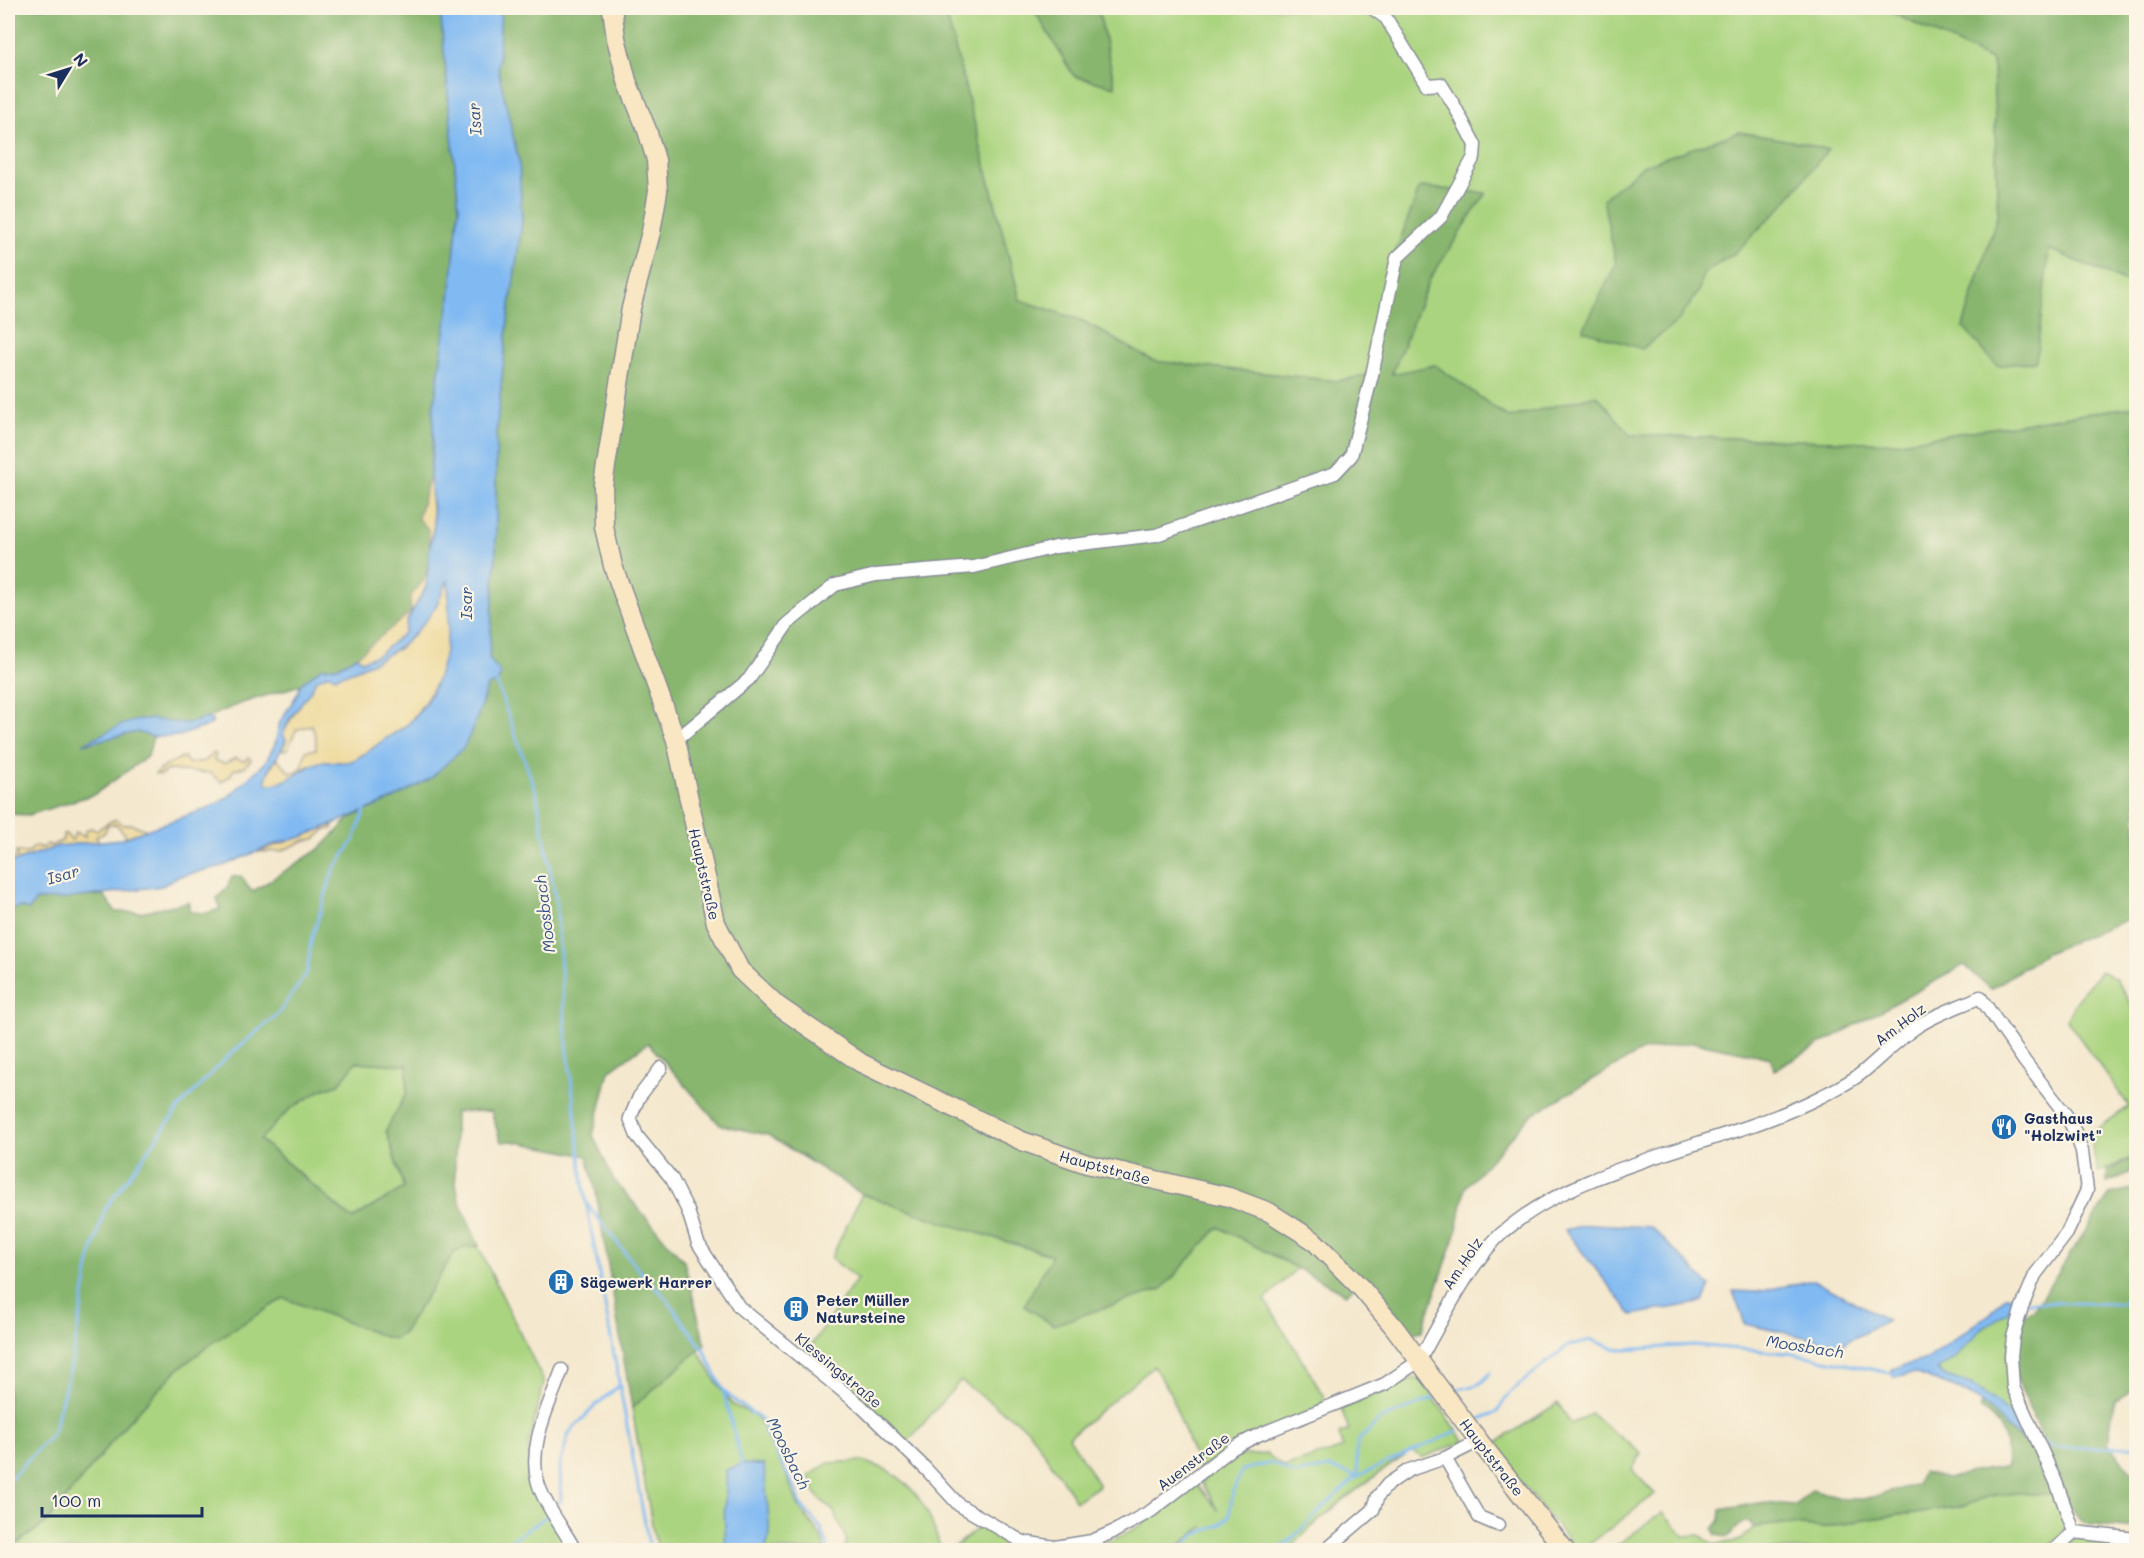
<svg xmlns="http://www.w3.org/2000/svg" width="2144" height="1558" font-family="Mali,sans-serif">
<rect width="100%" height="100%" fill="#fcf5e5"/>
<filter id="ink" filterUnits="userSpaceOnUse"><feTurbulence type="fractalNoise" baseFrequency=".0167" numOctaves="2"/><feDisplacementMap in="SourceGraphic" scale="12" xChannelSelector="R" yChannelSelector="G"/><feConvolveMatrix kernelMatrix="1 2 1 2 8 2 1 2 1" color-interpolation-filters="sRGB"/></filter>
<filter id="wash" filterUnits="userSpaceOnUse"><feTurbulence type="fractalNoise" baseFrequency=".008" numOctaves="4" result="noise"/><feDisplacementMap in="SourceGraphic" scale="24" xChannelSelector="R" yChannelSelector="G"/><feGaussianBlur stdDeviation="1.35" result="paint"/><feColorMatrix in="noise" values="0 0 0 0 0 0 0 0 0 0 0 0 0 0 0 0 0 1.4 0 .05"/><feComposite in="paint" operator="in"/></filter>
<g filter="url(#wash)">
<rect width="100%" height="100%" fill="#f4e8ce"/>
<path fill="#abd480" stroke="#63826f" stroke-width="1.5" d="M 977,8 L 1033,8 L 1074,76 L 1115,86 L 1098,8 L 1882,8 L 1993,61 L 1998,213 L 1963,327 L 2049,249 L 2136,286 L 2136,406 L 1894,443 L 1630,435 L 1597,395 L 1509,418 L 1435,365 L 1391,375 L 1429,280 L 1485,194 L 1420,187 L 1388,272 L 1370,375 L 1337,381 L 1153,361 L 1083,321 L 1020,300 L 947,17 Z
M 2101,971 L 2116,979 L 2136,1013 L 2136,1156 L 2098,1173 L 2089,1135 L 2129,1106 L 2066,1019 L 2081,994 Z
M 356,1062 L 408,1065 L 407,1093 L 386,1130 L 404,1188 L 352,1219 L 260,1139 L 290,1109 L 321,1090 L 339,1084 Z
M 862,1194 L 945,1223 L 1162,1289 L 1219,1227 L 1297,1268 L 1265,1300 L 1325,1397 L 1321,1405 L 1199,1470 L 1169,1390 L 1153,1366 L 1069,1437 L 1099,1486 L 1076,1501 L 1028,1429 L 960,1381 L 904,1446 L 804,1356 L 857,1279 L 831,1258 Z
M 471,1246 L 478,1247 L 481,1252 L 544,1382 L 528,1446 L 534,1483 L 542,1502 L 540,1504 L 573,1550 L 8,1550 L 46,1523 L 126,1424 L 177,1370 L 219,1338 L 284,1298 L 385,1337 L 395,1339 L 403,1333 L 454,1253 L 463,1248 Z
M 2012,1308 L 2017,1309 L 2007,1364 L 2029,1430 C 2012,1422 1994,1399 1976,1388 C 1965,1381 1945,1380 1937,1369 L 1956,1357 L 1978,1332 Z
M 698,1350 L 720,1388 L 733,1405 L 752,1414 L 761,1422 L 765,1435 L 782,1465 L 800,1508 L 821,1536 L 825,1550 L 660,1550 L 654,1536 L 632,1408 Z
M 1414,1378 L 1421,1380 L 1464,1440 L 1463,1442 L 1422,1458 L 1412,1451 C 1367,1480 1325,1512 1288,1550 L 1182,1550 L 1180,1547 L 1204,1526 C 1192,1533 1183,1545 1171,1550 L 1029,1550 L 1034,1548 C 1052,1548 1072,1551 1090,1547 C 1129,1539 1165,1508 1196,1483 L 1219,1511 L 1201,1482 L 1233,1456 L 1267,1454 L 1284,1467 L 1343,1448 L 1339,1434 L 1349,1430 L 1341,1408 Z
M 1558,1403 L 1571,1424 L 1591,1414 L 1641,1453 L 1632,1470 L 1655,1494 L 1582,1550 L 1576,1550 L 1491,1446 Z
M 862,1461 C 871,1464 884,1467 892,1473 C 922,1492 932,1519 941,1550 L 843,1550 L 847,1541 L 834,1512 L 816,1495 L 809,1476 L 828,1463 Z
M 2018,1493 L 2056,1495 C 2068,1523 2071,1529 2045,1550 L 1610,1550 L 1663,1512 L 1684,1536 L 1700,1535 L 1714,1545 L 1741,1540 L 1754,1527 L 1784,1524 L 1823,1528 L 1870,1519 L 1964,1506 L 1989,1496 Z
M 983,1524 L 1014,1545 L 1011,1550 L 951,1550 Z
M 2077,1538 L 2136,1542 L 2136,1550 L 2059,1550 Z"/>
<path fill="#88b66e" stroke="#527266" stroke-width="1.5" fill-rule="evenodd" d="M 8,8 L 440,8 L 459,208 L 450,298 L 433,412 L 433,442 L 430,476 L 418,518 C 421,521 426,525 428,528 C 433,540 430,568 424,579 C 415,596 410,591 411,612 L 360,654 L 337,667 L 321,668 L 300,685 L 239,704 L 195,723 L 172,724 L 150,719 L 87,743 L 137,732 L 153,737 L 148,756 L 95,794 L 29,815 L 8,814 Z
M 501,8 L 977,8 L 947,17 L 1020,300 L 1083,321 L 1153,361 L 1337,381 L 1370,375 L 1388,272 L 1420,187 L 1486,193 L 1429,280 L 1392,374 L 1435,365 L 1509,418 L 1597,395 L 1630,435 L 1894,443 L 2136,406 L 2136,916 L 2046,953 L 1991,989 L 1964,965 L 1774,1070 L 1771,1058 L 1693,1042 L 1642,1051 L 1531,1115 L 1465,1188 L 1456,1234 L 1422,1331 L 1407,1335 L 1362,1280 L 1346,1294 L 1219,1227 L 1162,1289 L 1053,1325 L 1024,1306 L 1052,1255 L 945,1223 L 862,1194 L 768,1135 L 720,1125 L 648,1043 L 609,1071 L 593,1135 L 613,1179 L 684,1261 L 705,1344 L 632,1408 L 595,1187 L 587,1156 L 512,1141 L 501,1142 L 491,1111 L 455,1112 L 455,1176 L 459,1200 L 479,1246 L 463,1248 L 454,1253 L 403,1333 L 395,1339 L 385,1337 L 284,1298 L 219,1338 L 177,1370 L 126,1424 L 46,1523 L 8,1549 L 8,910 L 35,900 L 104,895 L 116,912 L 140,912 L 189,902 L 189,912 L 207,913 L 220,909 L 217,898 L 226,889 L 232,877 L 241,876 L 252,892 L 321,848 L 350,818 L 393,799 L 482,703 L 487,686 L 496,557 L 496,435 L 508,320 L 522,222 L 519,162 L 498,69 ZM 356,1062 L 407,1065 L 407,1093 L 386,1130 L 404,1188 L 352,1219 L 260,1140 L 290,1109 L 321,1090 L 339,1084 Z
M 1033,8 L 1098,8 L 1115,87 L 1074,76 Z
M 1882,8 L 2136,8 L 2136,286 L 2049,249 L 2036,361 L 1997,366 L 1963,327 L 1998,213 L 1993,61 Z
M 1739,132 L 1804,143 L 1828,150 L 1782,206 L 1735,253 L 1704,273 L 1698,293 L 1679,320 L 1642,349 L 1583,330 L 1616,264 L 1603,199 L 1644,165 Z
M 2136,1156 L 2136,1170 L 2107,1183 L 2107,1171 Z
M 2130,1189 L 2136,1193 L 2136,1388 L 2114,1401 L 2108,1444 L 2136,1477 L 2136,1529 L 2085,1524 L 2071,1509 L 2015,1374 L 2017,1346 L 2022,1317 L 2034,1309 L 2110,1194 Z
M 1983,1403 L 2014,1435 L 2037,1450 L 2056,1495 L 2018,1493 L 1989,1496 L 1964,1506 L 1870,1519 L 1823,1528 L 1784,1524 L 1754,1527 L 1748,1521 L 1742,1523 L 1728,1537 L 1716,1535 L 1713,1529 L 1720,1520 L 1721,1510 L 1759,1503 L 1796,1505 L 1811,1490 L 1845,1499 L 1865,1499 L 1918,1484 L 1922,1472 L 1947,1479 L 1968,1473 L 2007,1466 C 2006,1434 2005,1429 1980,1408 Z"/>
<path fill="#eeda9e" stroke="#84847e" stroke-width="1.5" d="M 430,476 L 433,486 L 431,499 L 434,525 L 430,547 L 428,529 L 418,518 Z
M 429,567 L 426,587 L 407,621 L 404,633 L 378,655 L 362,661 L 357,656 L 411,612 L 410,597 L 423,581 Z
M 448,579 L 449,620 L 446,655 L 437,681 L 424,703 L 409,723 L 350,763 L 323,761 L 304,768 L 297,774 L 277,785 L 266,784 L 266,776 L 277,758 L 289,772 L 296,772 L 302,766 L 306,751 L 316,749 L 316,738 L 312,725 L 296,730 L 287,750 L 282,750 L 286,740 L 283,735 C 291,714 306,699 316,679 L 399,649 L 422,625 L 437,604 Z
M 214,753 L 216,755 L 214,760 L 225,764 L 235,758 L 244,761 L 249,757 L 251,760 L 244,767 L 233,770 L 231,775 L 221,782 L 211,773 L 167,770 L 161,775 L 155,774 C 165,766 173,761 184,757 L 189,764 L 205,761 Z
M 113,820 L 117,820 L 123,825 L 132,824 L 147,830 L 125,837 L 125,834 L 116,824 L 107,826 L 105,832 L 101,835 L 98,835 L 96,838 L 100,842 C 74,842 31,854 8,864 L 8,860 L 17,857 L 16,852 L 28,853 L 35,846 L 43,848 L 47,844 L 51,846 L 63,840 L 63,834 L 66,834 L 71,840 L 73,839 L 75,832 L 85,837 L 85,831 L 91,828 L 97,830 Z
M 333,825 L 332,829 L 325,830 L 315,839 L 306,840 L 281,851 L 257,852 Z"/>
<path fill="#81baf2" stroke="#4e74a8" stroke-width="1.5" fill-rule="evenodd" d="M 440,8 L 501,8 L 498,69 L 519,162 L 522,222 L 508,320 L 496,435 L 496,557 L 489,658 L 501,674 L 497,683 L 487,686 L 475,724 L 464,747 L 431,778 L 393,799 L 302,837 L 272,845 L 223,866 L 177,877 L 162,886 L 65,899 L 36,900 L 29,910 L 20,907 L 8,910 L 8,864 L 58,846 L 121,839 L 208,808 L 227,798 L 265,763 L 275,744 L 280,722 L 298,693 L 300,685 L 321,668 L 337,667 L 357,656 L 362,661 L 378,655 L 404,633 L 407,621 L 426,587 L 430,547 L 434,525 L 430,476 L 433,442 L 433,412 L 450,298 L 459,208 ZM 448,581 C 451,630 447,686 409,723 C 402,730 391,735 382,741 C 373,748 362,757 351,761 C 342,765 330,759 320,762 C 300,768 287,786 266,784 C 265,769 281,754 286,740 L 283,734 L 289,720 L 311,690 L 316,680 L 328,674 L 336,677 C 381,661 409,648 436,606 C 441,598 443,588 448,581 Z
M 205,718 L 212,720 L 212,724 L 179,736 L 153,737 L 137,732 L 83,744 C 104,734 126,719 149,719 C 172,720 182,728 205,718 Z
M 1589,1224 L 1651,1227 L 1710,1286 L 1703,1302 L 1632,1315 L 1565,1230 Z
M 1813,1280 L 1888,1320 L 1841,1345 L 1745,1324 L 1733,1291 L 1757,1292 Z
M 2005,1296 L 2013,1297 L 2016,1302 L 2012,1308 L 1978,1332 L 1956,1357 L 1937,1370 L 1942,1374 L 1973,1386 L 1996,1402 L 2027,1429 L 2030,1439 L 2014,1435 L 1983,1403 L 1961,1390 L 1914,1373 L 1893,1377 L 1891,1369 L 1927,1359 L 1991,1313 Z
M 742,1464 L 764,1465 L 770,1535 L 765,1550 L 725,1550 C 727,1535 723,1519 725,1503 C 726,1491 727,1482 726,1470 Z"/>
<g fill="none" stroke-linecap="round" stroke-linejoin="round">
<path stroke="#81baf2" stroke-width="3" d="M 496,681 L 536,792 L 556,900 L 566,1035 L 584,1191 L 648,1540 L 652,1550
M 587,1204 L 637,1268 L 665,1297 L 704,1350 L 723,1390 L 735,1401 L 764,1421 L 766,1434 L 797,1492 L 801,1505 L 821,1528 L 829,1550
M 2027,1302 L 2120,1304 L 2136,1294
M 723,1390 L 742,1464
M 1453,1390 C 1469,1387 1483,1387 1490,1372
M 1477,1420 L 1497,1412 L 1510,1392 L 1569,1345 L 1592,1340 L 1613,1348 L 1623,1350 L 1693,1345 L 1796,1354 L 1895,1374
M 2041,1440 L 2057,1448 L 2136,1447
M 8,1481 L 53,1433 L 72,1361 L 91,1256 L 105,1209 L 179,1108 L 227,1057 L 278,1014 L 307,973 L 311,941 L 333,871 L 354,840 L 365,810
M 554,1509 L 561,1500 L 560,1465 L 569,1433 L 596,1405 L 620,1385
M 497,1550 L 550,1514
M 1179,1550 L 1195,1535 L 1222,1524 L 1229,1516 L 1233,1491 L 1242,1470 L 1272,1463 L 1294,1474 L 1329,1468 L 1358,1476 L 1457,1431
M 1279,1550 C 1306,1527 1330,1498 1358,1476 L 1356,1452 L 1358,1441 L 1381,1419 L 1435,1398"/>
</g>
</g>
<g filter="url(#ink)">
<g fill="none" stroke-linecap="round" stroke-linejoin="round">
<g stroke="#888c96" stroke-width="15">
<path id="minor" d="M 676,740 L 749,679 L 788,623 L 835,585 L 876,575 L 974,567 L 1056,547 L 1156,535 L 1335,473 L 1351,456 L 1372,375 L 1397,258 L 1441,217 L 1474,157 L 1475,145 L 1454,105 L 1441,84 L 1427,85 L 1386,18 L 1372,8
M 661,1068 L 639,1097 L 630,1118 L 637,1136 L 672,1179 L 688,1211 L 698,1243 L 739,1307 L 861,1406 L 926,1469 L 959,1505 L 1023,1542 L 1055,1547 L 1092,1541 L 1115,1531 L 1151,1511 L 1233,1448 L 1258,1435 L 1385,1384 L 1419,1361 C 1439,1325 1471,1262 1500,1235 C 1582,1161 1720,1148 1820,1097 C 1834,1090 1851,1082 1863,1072 C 1881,1057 1898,1039 1918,1026 C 1938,1013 1959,1007 1980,997 L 2025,1062 L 2066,1115 L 2075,1132 L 2082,1151 L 2087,1190 L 2067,1233 L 2035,1275 L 2022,1307 L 2013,1337 L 2011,1356 L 2013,1387 L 2056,1482 L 2074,1532
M 562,1370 C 549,1406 526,1447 539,1486 C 547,1509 564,1529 575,1550
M 1445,1458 L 1479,1517 L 1498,1525
M 1326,1550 L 1373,1510 L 1378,1496 L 1388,1484 L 1409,1470 L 1445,1458 L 1479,1441
M 2054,1550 L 2074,1532 L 2136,1539"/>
</g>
<g stroke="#888c96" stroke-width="21">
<path id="secondary" d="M 612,8 L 616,38 L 627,81 L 647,130 L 656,160 L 658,191 L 651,232 L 631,308 L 603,485 L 604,527 L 613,566 L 676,740 L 716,923 L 740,970 L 778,1006 L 861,1063 L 1022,1141 L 1087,1164 L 1229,1197 L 1269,1212 L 1313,1240 L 1362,1289 L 1394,1327 L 1479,1441 L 1565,1550"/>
</g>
<use href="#minor" stroke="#fff" stroke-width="12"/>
<use href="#secondary" stroke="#f9e7c3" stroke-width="18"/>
</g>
</g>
<defs>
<g id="restaurant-disc" transform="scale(1.35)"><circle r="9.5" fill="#1f6fb2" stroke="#fcf5e5"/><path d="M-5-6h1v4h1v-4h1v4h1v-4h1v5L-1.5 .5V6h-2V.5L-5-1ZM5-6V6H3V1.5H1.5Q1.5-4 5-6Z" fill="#fff"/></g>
<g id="building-disc" transform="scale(1.35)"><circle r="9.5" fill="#1f6fb2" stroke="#fcf5e5"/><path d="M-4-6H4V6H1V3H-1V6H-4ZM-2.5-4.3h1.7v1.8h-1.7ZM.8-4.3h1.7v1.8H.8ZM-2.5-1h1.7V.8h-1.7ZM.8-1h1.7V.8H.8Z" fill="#fff"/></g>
</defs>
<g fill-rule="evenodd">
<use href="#restaurant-disc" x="2004" y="1127"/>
<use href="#building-disc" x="561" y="1282"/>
<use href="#building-disc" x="796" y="1309"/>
</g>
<g text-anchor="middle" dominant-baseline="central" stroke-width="4.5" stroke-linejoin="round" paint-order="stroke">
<g font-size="15" fill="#1b2f5e" stroke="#fcf5e5">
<text transform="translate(705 874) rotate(77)">Hauptstraße</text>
<text transform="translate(1900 1024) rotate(-37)">Am Holz</text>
<text transform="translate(1105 1167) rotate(15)">Hauptstraße</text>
<text transform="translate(1462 1263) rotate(-56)">Am Holz</text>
<text transform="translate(839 1370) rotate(40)">Klessingstraße</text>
<text transform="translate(1492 1457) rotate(52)">Hauptstraße</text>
<text transform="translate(1193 1461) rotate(-37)">Auenstraße</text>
</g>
<g font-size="15" font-weight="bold" fill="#1b2f5e" stroke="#fcf5e5" text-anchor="start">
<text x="2024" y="1118">Gasthaus<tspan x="2024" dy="17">"Holzwirt"</tspan></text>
<text x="580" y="1282">Sägewerk Harrer</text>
<text x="816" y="1300">Peter Müller<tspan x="816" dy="17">Natursteine</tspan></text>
</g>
<g font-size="16" font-style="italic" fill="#345283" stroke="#fcf5e5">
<text transform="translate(474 119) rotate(-94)">Isar</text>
<text transform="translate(465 603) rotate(-90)">Isar</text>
<text transform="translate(63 874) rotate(-16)">Isar</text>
<text transform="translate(544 914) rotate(-97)">Moosbach</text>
<text transform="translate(1805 1346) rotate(9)">Moosbach</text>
<text transform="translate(789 1453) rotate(64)">Moosbach</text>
</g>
</g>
<rect width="2144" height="1558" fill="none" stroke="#fcf5e5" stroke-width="30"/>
<g transform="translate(69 69) rotate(52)" stroke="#fcf5e5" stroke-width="4.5" paint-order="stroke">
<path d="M0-4.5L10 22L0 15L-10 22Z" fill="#1b2f5e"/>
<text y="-9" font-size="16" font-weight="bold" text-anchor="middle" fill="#1b2f5e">N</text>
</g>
<path d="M42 1507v9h160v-9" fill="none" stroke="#1b2f5e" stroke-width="3"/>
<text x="51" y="1507" font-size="18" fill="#1b2f5e" stroke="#fcf5e5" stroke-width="4.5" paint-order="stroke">100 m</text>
</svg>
